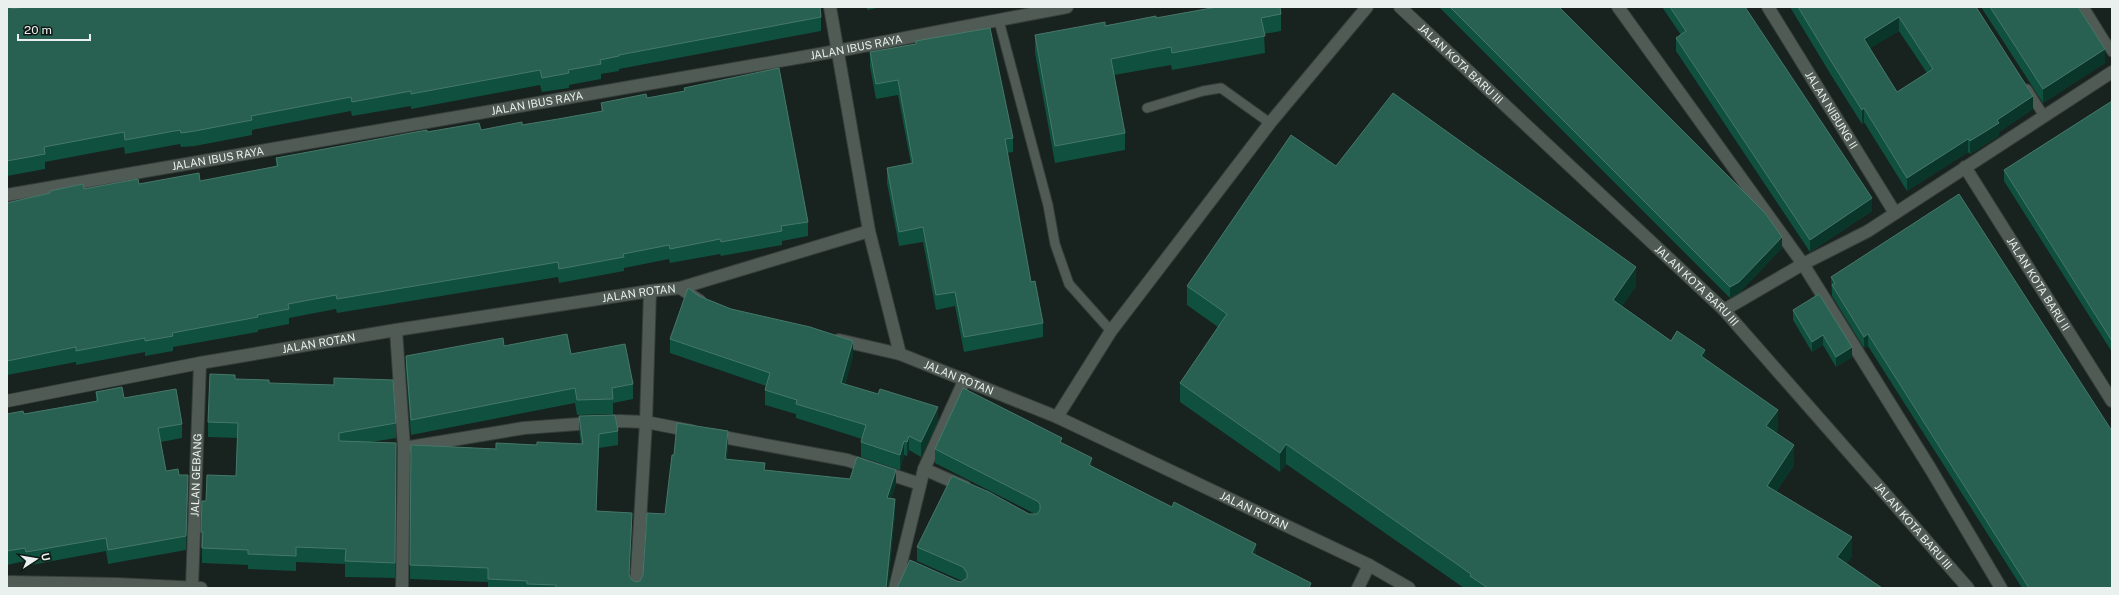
<svg xmlns="http://www.w3.org/2000/svg" width="2119" height="595" font-family="'Public Sans',sans-serif">
<rect width="100%" height="100%" fill="#18221e"/>
<g fill="none" stroke-linecap="round" stroke-linejoin="round">
<g stroke="#363e3a" stroke-width="11">
<path id="lane" d="M 2084,7 L 2112,52
M 999,21 L 1048,205 L 1055,244 L 1069,284 L 1111,331
M 2027,89 L 2044,116
M 1147,108 L 1203,91 L 1221,88 L 1270,123"/>
</g>
<g stroke="#363e3a" stroke-width="14">
<g id="street">
<path d="M 830,7 L 869,231 L 900,354"/>
<path id="s1" d="M 1400,7 L 1724,310 L 1968,588"/>
<path d="M 1618,7 L 1803,264 L 1930,468 L 2001,588"/>
<path id="s2" d="M 1768,7 L 1895,213"/>
<path id="s3" d="M 1965,167 L 2112,401"/>
<path id="s4" d="M 7,195 L 837,51 L 1067,7"/>
<path d="M 680,288 L 869,231"/>
<path d="M 1724,310 L 1803,264 L 1868,231 L 2112,72"/>
<path d="M 396,330 L 404,448 L 402,588"/>
<path id="s5" d="M 839,340 L 900,354 L 1057,417 L 1369,565 L 1409,588"/>
<path id="s6" d="M 7,401 L 200,363 L 396,330 L 650,291 L 680,288 L 700,301"/>
<path d="M 1057,417 L 1111,331 L 1270,123 L 1367,7"/>
<path d="M 712,435 L 847,460 L 920,484"/>
<path d="M 404,448 L 524,428 L 619,421 L 646,422 L 692,431"/>
<path d="M 924,469 L 965,487"/>
<path d="M 7,582 L 116,584 L 201,588"/>
<path id="s7" d="M 192,587 L 200,363"/>
<path d="M 636,588 L 646,422 L 650,291"/>
<path d="M 895,588 L 924,469 L 965,379"/>
<path d="M 1358,588 L 1369,565"/>
</g>
</g>
<use href="#lane" stroke="#505b56" stroke-width="9"/>
<use href="#street" stroke="#505b56" stroke-width="12"/>
</g>
<path fill="#10503e" fill-rule="evenodd" d="M 7,7 L 11,9 L 821,17 L 821,31 L 619,69 L 619,71 L 601,74 L 601,79 L 569,85 L 569,88 L 542,92 L 540,85 L 411,109 L 411,106 L 352,116 L 351,111 L 252,130 L 252,135 L 195,146 L 181,147 L 180,144 L 125,154 L 124,147 L 45,162 L 45,169 L 7,176 Z
M 867,7 L 882,7 L 867,10 Z
M 1439,7 L 1559,7 L 1782,248 L 1739,293 L 1730,298 Z
M 1662,7 L 1745,7 L 1872,211 L 1810,252 L 1676,51 L 1676,38 L 1681,35 Z
M 1790,7 L 1976,7 L 2033,109 L 1999,132 L 1999,136 L 1970,154 L 1968,152 L 1907,191 L 1864,122 L 1862,124 L 1831,75 ZM 1899,31 L 1927,73 L 1897,92 L 1870,48 Z
M 1981,7 L 2078,7 L 2105,63 L 2043,103 Z
M 1281,14 L 1281,31 L 1264,34 L 1265,53 L 1172,70 L 1171,65 L 1114,75 L 1125,133 L 1125,150 L 1055,163 L 1035,53 L 1035,35 L 1156,18 Z
M 916,41 L 1013,138 L 1013,152 L 1007,153 L 1031,282 L 1043,323 L 1043,337 L 964,352 L 955,306 L 936,310 L 923,242 L 899,246 L 887,183 L 887,168 L 911,164 L 898,95 L 876,99 L 870,67 L 870,52 L 916,44 Z
M 684,88 L 808,222 L 808,236 L 782,241 L 782,245 L 721,256 L 720,254 L 670,263 L 669,259 L 624,268 L 624,271 L 559,283 L 558,277 L 337,313 L 336,309 L 289,318 L 289,324 L 258,330 L 258,332 L 173,347 L 173,351 L 145,356 L 145,352 L 76,365 L 76,362 L 7,375 L 7,203 L 50,194 L 50,191 L 84,189 L 139,184 L 200,181 L 276,167 L 276,158 L 427,132 L 481,130 L 522,125 L 558,119 L 601,111 L 601,103 L 647,98 L 684,91 Z
M 2112,101 L 2112,352 L 2004,181 L 2004,170 Z
M 1336,166 L 1636,286 L 1622,306 L 1671,341 L 1705,359 L 1778,429 L 1776,432 L 1794,465 L 1776,492 L 1852,556 L 1846,564 L 1882,588 L 1464,588 L 1286,464 L 1280,472 L 1180,402 L 1180,383 L 1218,327 L 1187,305 L 1187,286 Z
M 1831,277 L 2112,588 L 2022,588 L 1868,346 L 1864,348 L 1832,296 Z
M 699,296 L 731,309 L 853,356 L 845,384 L 938,421 L 921,457 L 909,450 L 907,456 L 904,455 L 900,470 L 861,457 L 861,442 L 862,439 L 796,418 L 796,414 L 765,405 L 765,390 L 766,386 L 670,353 L 670,339 Z
M 1793,310 L 1852,357 L 1836,367 L 1823,345 L 1812,352 L 1793,320 Z
M 504,346 L 571,354 L 633,384 L 633,399 L 613,403 L 613,414 L 577,415 L 575,403 L 411,435 L 406,370 L 406,356 Z
M 235,379 L 269,383 L 396,423 L 396,438 L 372,442 L 396,443 L 395,578 L 345,577 L 345,564 L 296,562 L 296,571 L 248,569 L 248,565 L 202,563 L 202,547 L 201,547 L 201,532 L 206,501 L 236,476 L 237,438 L 208,437 L 208,422 Z
M 96,392 L 124,398 L 182,424 L 182,438 L 161,442 L 166,471 L 179,475 L 188,489 L 186,550 L 108,564 L 106,551 L 26,566 L 25,561 L 7,565 L 7,414 L 24,414 L 96,401 Z
M 579,416 L 618,431 L 618,445 L 599,448 L 596,511 L 632,527 L 629,576 L 630,578 L 635,582 L 640,581 L 643,575 L 665,514 L 674,455 L 728,445 L 727,459 L 765,470 L 896,484 L 891,499 L 895,513 L 888,588 L 488,588 L 488,582 L 410,579 L 411,445 L 496,449 L 537,445 L 581,444 L 579,430 Z
M 1062,443 L 1092,466 L 1256,556 L 1311,588 L 897,588 L 957,581 L 961,582 L 962,581 L 917,561 L 917,547 L 1029,514 L 1035,514 L 935,463 L 935,449 Z"/>
<path fill="#0a3629" d="M 1899,17 L 1899,31 L 1864,52 L 1864,39 Z
M 2105,49 L 2105,63 L 2043,103 L 2043,89 Z
M 2033,96 L 2033,109 L 1999,132 L 1999,136 L 1970,154 L 1970,141 L 1997,120 Z
M 1864,108 L 1864,122 L 1862,124 L 1862,110 Z
M 1968,139 L 1968,152 L 1907,191 L 1907,178 Z
M 1872,198 L 1872,211 L 1810,252 L 1810,240 Z
M 1782,237 L 1782,248 L 1739,293 L 1730,298 L 1730,287 Z
M 1636,267 L 1636,286 L 1613,319 L 1613,300 Z
M 1868,334 L 1868,346 L 1864,348 L 1864,337 Z
M 1823,335 L 1823,345 L 1812,352 L 1812,342 Z
M 853,341 L 853,356 L 841,397 L 841,383 Z
M 1852,347 L 1852,357 L 1836,367 L 1836,357 Z
M 1705,350 L 1705,370 L 1701,356 Z
M 938,407 L 938,421 L 921,457 L 921,442 Z
M 1778,410 L 1778,429 L 1766,445 L 1766,426 Z
M 728,431 L 728,445 L 725,473 L 725,459 Z
M 599,434 L 599,448 L 596,525 L 596,511 Z
M 909,436 L 909,450 L 907,456 L 907,442 Z
M 904,441 L 904,455 L 900,470 L 900,455 Z
M 1286,444 L 1286,464 L 1280,472 L 1280,453 Z
M 1794,445 L 1794,465 L 1767,505 L 1767,486 Z
M 1092,458 L 1092,472 L 1089,465 Z
M 896,470 L 896,484 L 887,512 L 887,498 Z
M 188,475 L 188,489 L 186,550 L 186,536 Z
M 895,499 L 895,513 L 888,588 L 886,588 Z
M 632,513 L 632,527 L 629,588 L 629,574 Z
M 1852,537 L 1852,556 L 1837,576 L 1837,557 Z
M 1256,544 L 1256,558 L 1252,553 Z"/>
<path fill="#286151" stroke="#467869" fill-rule="evenodd" d="M 7,7 L 10,7 L 11,9 L 24,7 L 820,7 L 821,17 L 619,55 L 619,56 L 600,60 L 601,64 L 568,70 L 569,73 L 542,78 L 540,70 L 411,94 L 411,91 L 352,102 L 351,97 L 251,116 L 252,120 L 195,131 L 181,133 L 180,130 L 125,140 L 124,132 L 44,147 L 45,154 L 7,161 Z
M 1217,7 L 1280,7 L 1281,14 L 1261,18 L 1265,36 L 1172,53 L 1171,47 L 1111,59 L 1125,133 L 1055,146 L 1035,35 L 1105,22 L 1105,26 L 1156,16 L 1156,18 Z
M 1450,7 L 1559,7 L 1765,213 L 1782,237 L 1739,282 L 1730,287 Z
M 1670,7 L 1745,7 L 1872,198 L 1810,240 L 1676,38 L 1686,31 Z
M 1798,7 L 1976,7 L 2033,96 L 1997,120 L 1999,123 L 1970,141 L 1968,139 L 1907,178 L 1864,108 L 1862,110 L 1831,61 ZM 1899,17 L 1933,69 L 1897,92 L 1864,39 Z
M 1990,7 L 2078,7 L 2105,49 L 2043,89 Z
M 990,28 L 1013,138 L 1005,139 L 1031,282 L 1035,281 L 1043,323 L 964,337 L 955,292 L 936,295 L 923,227 L 899,232 L 887,168 L 913,163 L 898,80 L 876,84 L 870,52 L 916,44 L 916,41 Z
M 779,68 L 808,222 L 781,226 L 782,231 L 721,242 L 720,239 L 670,249 L 669,245 L 623,254 L 624,257 L 559,269 L 558,262 L 337,299 L 336,295 L 288,304 L 289,309 L 257,315 L 258,317 L 172,333 L 173,336 L 145,341 L 145,338 L 76,351 L 76,347 L 7,361 L 7,203 L 50,193 L 50,191 L 83,184 L 84,189 L 138,179 L 139,184 L 199,173 L 200,181 L 278,166 L 276,158 L 427,130 L 427,132 L 479,123 L 481,130 L 522,122 L 522,125 L 558,119 L 603,111 L 601,103 L 646,94 L 647,98 L 685,91 L 684,88 Z
M 1393,93 L 1636,267 L 1613,300 L 1671,341 L 1677,331 L 1705,350 L 1701,356 L 1778,410 L 1766,426 L 1794,445 L 1767,486 L 1852,537 L 1837,557 L 1882,588 L 1488,588 L 1470,576 L 1471,574 L 1286,444 L 1280,453 L 1180,383 L 1227,314 L 1187,286 L 1291,135 L 1336,166 Z
M 2112,101 L 2112,341 L 2004,170 Z
M 1959,194 L 2112,431 L 2112,588 L 2029,588 L 1868,334 L 1864,337 L 1832,285 L 1835,283 L 1831,277 Z
M 688,288 L 699,296 L 731,309 L 810,327 L 853,341 L 841,383 L 878,394 L 880,389 L 938,407 L 921,442 L 909,436 L 907,442 L 904,441 L 900,455 L 861,442 L 866,425 L 796,404 L 797,400 L 765,390 L 770,373 L 670,339 Z
M 1819,294 L 1852,347 L 1836,357 L 1823,335 L 1812,342 L 1793,310 Z
M 567,334 L 571,354 L 625,344 L 633,384 L 612,388 L 613,399 L 577,400 L 575,388 L 411,420 L 406,356 L 503,338 L 504,346 Z
M 210,374 L 235,375 L 235,379 L 269,380 L 269,383 L 334,385 L 334,378 L 393,380 L 396,423 L 339,433 L 339,441 L 396,443 L 395,563 L 345,561 L 346,549 L 296,547 L 296,556 L 248,554 L 248,550 L 202,548 L 203,532 L 201,532 L 202,501 L 206,501 L 207,475 L 236,476 L 238,423 L 208,422 Z
M 122,387 L 124,398 L 176,389 L 182,424 L 158,428 L 166,471 L 178,469 L 179,475 L 188,475 L 186,536 L 108,550 L 106,538 L 26,552 L 25,548 L 7,551 L 7,414 L 23,411 L 24,414 L 98,401 L 96,392 Z
M 963,388 L 1062,438 L 1060,442 L 1092,458 L 1089,465 L 1172,507 L 1174,502 L 1256,544 L 1252,553 L 1311,583 L 1309,588 L 897,588 L 910,560 L 957,581 L 961,582 L 967,578 L 967,573 L 963,567 L 917,547 L 952,476 L 989,492 L 1029,514 L 1037,514 L 1040,510 L 1040,504 L 1037,501 L 935,449 Z
M 615,415 L 618,431 L 599,434 L 596,511 L 632,513 L 629,574 L 630,578 L 635,582 L 640,581 L 643,575 L 647,513 L 665,514 L 672,455 L 674,455 L 677,423 L 728,431 L 725,459 L 765,463 L 764,470 L 850,479 L 857,457 L 896,470 L 887,498 L 895,499 L 886,588 L 556,588 L 556,585 L 527,584 L 527,581 L 488,579 L 488,568 L 410,565 L 411,445 L 496,449 L 496,443 L 537,445 L 537,442 L 583,444 L 579,416 Z"/>
<g text-anchor="middle" dominant-baseline="central" stroke-width="3" stroke-linejoin="round" paint-order="stroke">
<g font-size="11" fill="#e9f0ed" stroke="#0f1915">
<text stroke="none"><textPath href="#s4" startOffset="862">JALAN IBUS RAYA</textPath></text>
<text stroke="none"><textPath href="#s1" startOffset="83">JALAN KOTA BARU III</textPath></text>
<text stroke="none"><textPath href="#s4" startOffset="538">JALAN IBUS RAYA</textPath></text>
<text stroke="none"><textPath href="#s2" startOffset="121">JALAN NIBUNG II</textPath></text>
<text stroke="none"><textPath href="#s4" startOffset="214">JALAN IBUS RAYA</textPath></text>
<text stroke="none"><textPath href="#s3" startOffset="138">JALAN KOTA BARU II</textPath></text>
<text stroke="none"><textPath href="#s1" startOffset="407">JALAN KOTA BARU III</textPath></text>
<text stroke="none"><textPath href="#s6" startOffset="641">JALAN ROTAN</textPath></text>
<text stroke="none"><textPath href="#s6" startOffset="317">JALAN ROTAN</textPath></text>
<text stroke="none"><textPath href="#s5" startOffset="126">JALAN ROTAN</textPath></text>
<text stroke="none"><textPath href="#s7" startOffset="112">JALAN GEBANG</textPath></text>
<text stroke="none"><textPath href="#s5" startOffset="450">JALAN ROTAN</textPath></text>
<text stroke="none"><textPath href="#s1" startOffset="731">JALAN KOTA BARU III</textPath></text>
</g>
</g>
<rect width="2119" height="595" fill="none" stroke="#e9f0ed" stroke-width="16"/>
<g transform="translate(36 559) rotate(78)" stroke="#0f1915" stroke-width="3" paint-order="stroke">
<path d="M0-3L7 15L0 10L-7 15Z" fill="#e9f0ed"/>
<text y="-6" font-size="11" font-weight="bold" text-anchor="middle" fill="#e9f0ed">U</text>
</g>
<path d="M18 34v6h72v-6" fill="none" stroke="#e9f0ed" stroke-width="2"/>
<text x="24" y="34" font-size="12" fill="#e9f0ed" stroke="#0f1915" stroke-width="3" paint-order="stroke">20 m</text>
</svg>
